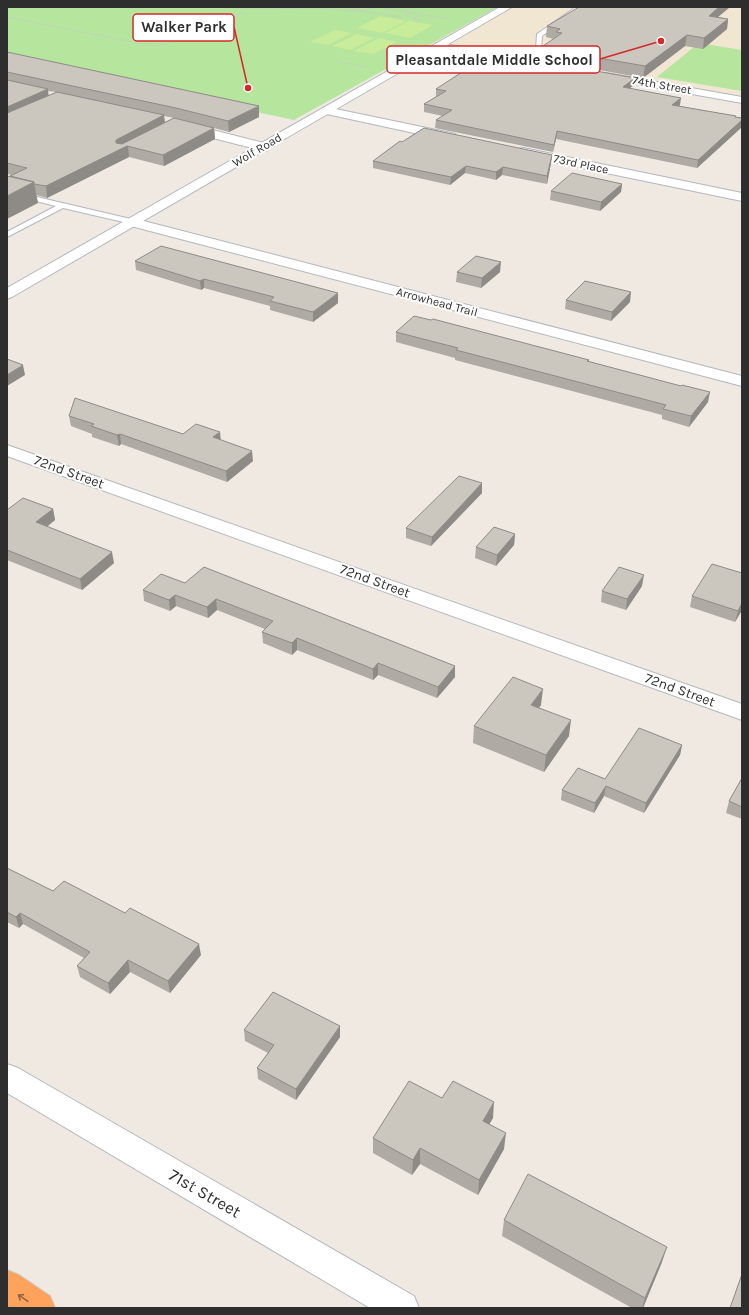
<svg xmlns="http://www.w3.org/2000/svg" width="749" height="1315" font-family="Karla,sans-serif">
<rect width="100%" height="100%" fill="#efe9e1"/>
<path fill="#f0e6d1" d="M 507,7 L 742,7 L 742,100 L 439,46 Z"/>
<path fill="#b6e59e" d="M 7,7 L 498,7 L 294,120 L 7,59 Z
M 699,43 L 742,50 L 742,91 L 657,77 Z"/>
<path fill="#c9ec9a" d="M 381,16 L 406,21 L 382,33 L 357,28 Z
M 409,21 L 433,25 L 410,38 L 385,33 Z
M 335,30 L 352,33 L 328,45 L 310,42 Z
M 357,34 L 374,38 L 350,50 L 332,46 Z
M 379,38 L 397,42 L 373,54 L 354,51 Z"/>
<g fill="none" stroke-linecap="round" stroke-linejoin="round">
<g stroke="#b4b7c1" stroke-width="2">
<path id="service" d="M 576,7 L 583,7 L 542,36 L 541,51 L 524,62 L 520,62 L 520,60 L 536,49 L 537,34 Z
M 7,190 L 135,220 L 136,222 L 132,224 L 63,208 L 7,237 L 7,232 L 56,206 L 7,194 Z"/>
</g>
<g stroke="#b4b7c1" stroke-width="2">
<path id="minor" d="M 439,43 L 554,63 L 559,66 L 554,69 L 435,48 L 434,46 L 435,44 Z
M 606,73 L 742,97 L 742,103 L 602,78 L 600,76 Z
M 326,107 L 451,133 L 455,134 L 457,137 L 455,140 L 451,141 L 322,113 L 320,111 L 322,109 Z
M 185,123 L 268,144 L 270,147 L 268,150 L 264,151 L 181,130 L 179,127 L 181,124 Z
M 523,148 L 742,193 L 742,201 L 519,155 L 517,152 L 519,149 Z
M 132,218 L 742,376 L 742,386 L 127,225 L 125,222 L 127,219 Z
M 7,1064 L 18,1068 L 414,1296 L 419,1308 L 370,1308 L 7,1093 Z"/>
</g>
<g stroke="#b4b7c1" stroke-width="2">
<path id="tertiary" d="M 500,7 L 512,7 L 12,297 L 7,299 L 7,288 Z
M 7,445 L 742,704 L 742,720 L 7,456 Z"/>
</g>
<g stroke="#c9c9c9" stroke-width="2">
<path id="motorway" d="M 7,1270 L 19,1275 L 50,1296 L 55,1308 L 7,1307 Z"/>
</g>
<path stroke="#c9c9c9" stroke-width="1" stroke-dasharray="1.5 1" stroke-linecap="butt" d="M 225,7 L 253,9 L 313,8 L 371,12 L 401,17 L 411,13
M 344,7 L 360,10 L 378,7
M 379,7 L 448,19
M 420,15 L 413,19 L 422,20
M 7,17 L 148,45 L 164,45 L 241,13 L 245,9
M 338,59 L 339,62 L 366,67"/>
<use href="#service" fill="#fff" fill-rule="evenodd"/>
<use href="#minor" fill="#fff" fill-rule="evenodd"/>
<use href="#tertiary" fill="#fff" fill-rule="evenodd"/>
<use href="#motorway" fill="#ffa35c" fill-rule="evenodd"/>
</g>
<path fill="#afaba4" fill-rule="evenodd" d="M 579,7 L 730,7 L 718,17 L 728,19 L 727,29 L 703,49 L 685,46 L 643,78 L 539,59 L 540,48 L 554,39 L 546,37 L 547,26 Z
M 7,52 L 259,117 L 229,132 L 214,128 L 215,139 L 164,166 L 129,157 L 47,198 L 36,195 L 38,203 L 10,176 L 12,175 L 7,174 ZM 48,91 L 56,92 L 48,96 ZM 164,116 L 174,118 L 165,122 Z
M 516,68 L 634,85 L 630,88 L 680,105 L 679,106 L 736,116 L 735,117 L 742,118 L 742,127 L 697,168 L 556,139 L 553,152 L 435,128 L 436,120 L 443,116 L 424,112 L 424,104 L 437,96 L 436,96 L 436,89 Z
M 552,155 L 551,163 L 547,184 L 502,175 L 496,180 L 465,173 L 450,185 L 373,168 L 373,161 Z
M 622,184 L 621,192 L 600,211 L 550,200 L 551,191 Z
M 135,261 L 338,293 L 338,303 L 313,322 L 270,310 L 270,306 L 204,288 L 201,290 L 136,270 Z
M 457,272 L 500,272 L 481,288 L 456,282 Z
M 566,300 L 630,302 L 611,321 L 565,309 Z
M 396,332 L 589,360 L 588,361 L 708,402 L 689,427 L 662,419 L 662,415 L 455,360 L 455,358 L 396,342 Z
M 69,416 L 183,434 L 220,432 L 220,440 L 253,461 L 227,482 L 121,444 L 119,446 L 92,437 L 92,434 L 71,426 Z
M 482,483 L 482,493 L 431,546 L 406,538 L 406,528 Z
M 53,509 L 55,520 L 47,527 L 114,563 L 82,590 L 7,560 L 7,510 Z
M 515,534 L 514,545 L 496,566 L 475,558 L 476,547 Z
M 742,573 L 742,610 L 735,622 L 690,607 L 692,596 Z
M 185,583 L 455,666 L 455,677 L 437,698 L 378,675 L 373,680 L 297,650 L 292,655 L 263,643 L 262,632 L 265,629 L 217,610 L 208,618 L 176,606 L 170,611 L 144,601 L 143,590 Z
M 642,586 L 626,610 L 601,602 L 602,591 Z
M 541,705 L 539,708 L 569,736 L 544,772 L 473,743 L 474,726 Z
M 682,745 L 680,755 L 644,813 L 604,796 L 594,813 L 561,800 L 562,790 L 605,779 Z
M 742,778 L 742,819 L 726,813 L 729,801 Z
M 7,868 L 53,891 L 201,955 L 170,993 L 130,972 L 110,994 L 80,977 L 77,966 L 84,958 L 23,924 L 19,928 L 7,922 Z
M 244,1030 L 340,1037 L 296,1100 L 258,1079 L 257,1068 L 268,1053 L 245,1041 Z
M 442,1098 L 493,1118 L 489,1124 L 504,1149 L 478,1195 L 420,1164 L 412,1175 L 373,1153 L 373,1138 Z
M 504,1220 L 662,1262 L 643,1308 L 632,1308 L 502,1236 Z"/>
<path fill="#8e8b86" d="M 719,7 L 730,7 L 707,26 L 709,16 Z
M 728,19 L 727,29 L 703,49 L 704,38 Z
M 687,35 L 685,46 L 643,78 L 645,66 Z
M 635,78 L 634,85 L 622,94 L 623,87 Z
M 48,89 L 49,100 L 7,117 L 7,107 Z
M 681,98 L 680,105 L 671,113 L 672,105 Z
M 259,106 L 259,117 L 229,132 L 228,121 Z
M 164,115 L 165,126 L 128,146 L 129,157 L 47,198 L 46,186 L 116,140 Z
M 742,120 L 742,127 L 697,168 L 698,160 Z
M 214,128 L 215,139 L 164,166 L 163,155 Z
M 557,131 L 556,139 L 553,152 L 554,145 Z
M 552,155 L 551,163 L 547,184 L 547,176 Z
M 466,166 L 465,173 L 450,185 L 451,177 Z
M 503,167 L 502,175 L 496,180 L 496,172 Z
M 34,182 L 38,203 L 7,219 L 7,196 Z
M 622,184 L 621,192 L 600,211 L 601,202 Z
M 501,262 L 500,272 L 481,288 L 482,278 Z
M 204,279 L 204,288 L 201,290 L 200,281 Z
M 631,292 L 630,302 L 611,321 L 612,312 Z
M 338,293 L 338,303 L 313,322 L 313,312 Z
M 23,365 L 25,375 L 7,386 L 7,375 Z
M 710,392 L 708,402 L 689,427 L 691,416 Z
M 220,432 L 221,442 L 213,437 Z
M 120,434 L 121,444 L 119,446 L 117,435 Z
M 252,451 L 253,461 L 227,482 L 226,471 Z
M 482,483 L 482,493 L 431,546 L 432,537 Z
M 53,509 L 55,520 L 38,533 L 36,522 Z
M 515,534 L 514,545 L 496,566 L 497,555 Z
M 112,552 L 114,563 L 82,590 L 80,579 Z
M 644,575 L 642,586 L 626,610 L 627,599 Z
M 175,595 L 176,606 L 170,611 L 169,600 Z
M 216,599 L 217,610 L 208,618 L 207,607 Z
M 742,603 L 742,610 L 735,622 L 738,611 Z
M 297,638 L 297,650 L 292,655 L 292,643 Z
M 378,663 L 378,675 L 373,680 L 373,669 Z
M 455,666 L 455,677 L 437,698 L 438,687 Z
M 543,689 L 541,705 L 529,721 L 531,705 Z
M 571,720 L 569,736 L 544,772 L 546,755 Z
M 682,745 L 680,755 L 644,813 L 646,803 Z
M 606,786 L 604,796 L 594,813 L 595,803 Z
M 20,913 L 23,924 L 19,928 L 16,917 Z
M 199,944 L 201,955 L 170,993 L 168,981 Z
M 128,960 L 130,972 L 110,994 L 108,983 Z
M 340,1026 L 340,1037 L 296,1100 L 296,1089 Z
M 494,1102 L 493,1118 L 482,1137 L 483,1121 Z
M 506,1133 L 504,1149 L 478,1195 L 479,1180 Z
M 420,1148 L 420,1164 L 412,1175 L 413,1160 Z
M 667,1247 L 662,1262 L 643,1308 L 642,1308 L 645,1298 Z"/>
<path fill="#cbc7bf" stroke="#8e8b86" d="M 579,7 L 719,7 L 709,16 L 728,19 L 704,38 L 687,35 L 645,66 L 540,48 L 562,33 L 556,32 L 560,29 L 547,26 Z
M 7,52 L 259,106 L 228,121 L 176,108 L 7,72 Z
M 529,59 L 635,78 L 623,87 L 681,98 L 672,105 L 736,116 L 735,117 L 742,118 L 742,120 L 698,160 L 557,131 L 554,145 L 436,120 L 452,110 L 424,104 L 446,91 L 436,89 L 479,61 L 516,68 Z
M 7,80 L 48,89 L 7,107 Z
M 57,92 L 164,115 L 116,140 L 116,143 L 122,144 L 174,118 L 214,128 L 163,155 L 127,146 L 46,186 L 34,184 L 34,182 L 10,176 L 27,168 L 7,163 L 7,118 L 8,118 L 7,117 L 7,113 Z
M 424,128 L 552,155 L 547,176 L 503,167 L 496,172 L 466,166 L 451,177 L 373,161 L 400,141 L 402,142 Z
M 572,173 L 622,184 L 601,202 L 551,191 Z
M 7,176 L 34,182 L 7,196 Z
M 161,246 L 338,293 L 313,312 L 270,301 L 274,297 L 204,279 L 200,281 L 135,261 Z
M 476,256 L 501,262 L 482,278 L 457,272 Z
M 585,281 L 631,292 L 612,312 L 566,300 Z
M 414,316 L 431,320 L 433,319 L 589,360 L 587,361 L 681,386 L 682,385 L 710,392 L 691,416 L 663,409 L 666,405 L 456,350 L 458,348 L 396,332 Z
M 7,359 L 23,365 L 7,375 Z
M 75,398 L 183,434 L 196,424 L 220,432 L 213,437 L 252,451 L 226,471 L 120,434 L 117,435 L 91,426 L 94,424 L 69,416 Z
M 459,476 L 482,483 L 432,537 L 406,528 Z
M 23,498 L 53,509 L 36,522 L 112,552 L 80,579 L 7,550 L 7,510 Z
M 494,527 L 515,534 L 497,555 L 476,547 Z
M 712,564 L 742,573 L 742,603 L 738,611 L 692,596 Z
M 204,567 L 455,666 L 438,687 L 378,663 L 373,669 L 297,638 L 292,643 L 262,632 L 273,621 L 216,599 L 207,607 L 175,595 L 169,600 L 143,590 L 161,574 L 185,583 Z
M 619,567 L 644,575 L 627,599 L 602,591 Z
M 513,677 L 543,689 L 531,705 L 571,720 L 546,755 L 474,726 Z
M 639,728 L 682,745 L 646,803 L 606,786 L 595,803 L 562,790 L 578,768 L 605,779 Z
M 742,778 L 742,807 L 729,801 Z
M 7,868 L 53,891 L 64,881 L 125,913 L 130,908 L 199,944 L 168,981 L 128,960 L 108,983 L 77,966 L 90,952 L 20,913 L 16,917 L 7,912 Z
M 273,992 L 340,1026 L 296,1089 L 257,1068 L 274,1045 L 244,1030 Z
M 409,1081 L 442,1098 L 453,1081 L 494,1102 L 483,1121 L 506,1133 L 479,1180 L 420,1148 L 413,1160 L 373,1138 Z
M 528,1174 L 667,1247 L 645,1298 L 504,1220 Z
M 742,1274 L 742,1308 L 730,1308 Z"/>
<defs><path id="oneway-shaft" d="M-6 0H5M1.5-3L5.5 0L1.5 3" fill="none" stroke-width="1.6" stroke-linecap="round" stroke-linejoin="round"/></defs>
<use stroke="#8c6343" href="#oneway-shaft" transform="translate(23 1298) rotate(-146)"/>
<g text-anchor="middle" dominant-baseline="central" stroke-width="4" stroke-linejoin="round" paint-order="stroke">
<g font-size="12" fill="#2e2e2e" stroke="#fff">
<text transform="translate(662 85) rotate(10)">74th Street</text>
<text transform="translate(257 150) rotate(-30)">Wolf Road</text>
<text transform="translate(581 164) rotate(12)">73rd Place</text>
<text transform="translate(437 302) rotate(15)">Arrowhead Trail</text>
</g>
<g font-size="14" fill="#2e2e2e" stroke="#fff">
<text transform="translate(69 472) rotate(20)">72nd Street</text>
<text transform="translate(375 581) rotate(20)">72nd Street</text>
<text transform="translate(680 690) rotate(20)">72nd Street</text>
</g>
<g font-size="17" fill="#2e2e2e" stroke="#fff">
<text transform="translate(205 1193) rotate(30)">71st Street</text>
</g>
</g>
<path fill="none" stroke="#d62828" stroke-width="1.5" d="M248 88L234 27M661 41L600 59"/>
<g fill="#d62828" stroke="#fff" stroke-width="1.5">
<circle cx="248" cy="88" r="4"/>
<circle cx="661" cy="41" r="4"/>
</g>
<g fill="#fff" stroke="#d62828" stroke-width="1.5">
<rect x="133" y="14" width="101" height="27" rx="4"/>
<rect x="387" y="46" width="213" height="27" rx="4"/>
</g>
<g font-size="15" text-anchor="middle" font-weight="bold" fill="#2e2e2e">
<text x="184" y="32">Walker Park</text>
<text x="494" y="65">Pleasantdale Middle School</text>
</g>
<rect width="749" height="1315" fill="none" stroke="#2e2e2e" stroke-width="16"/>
</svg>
